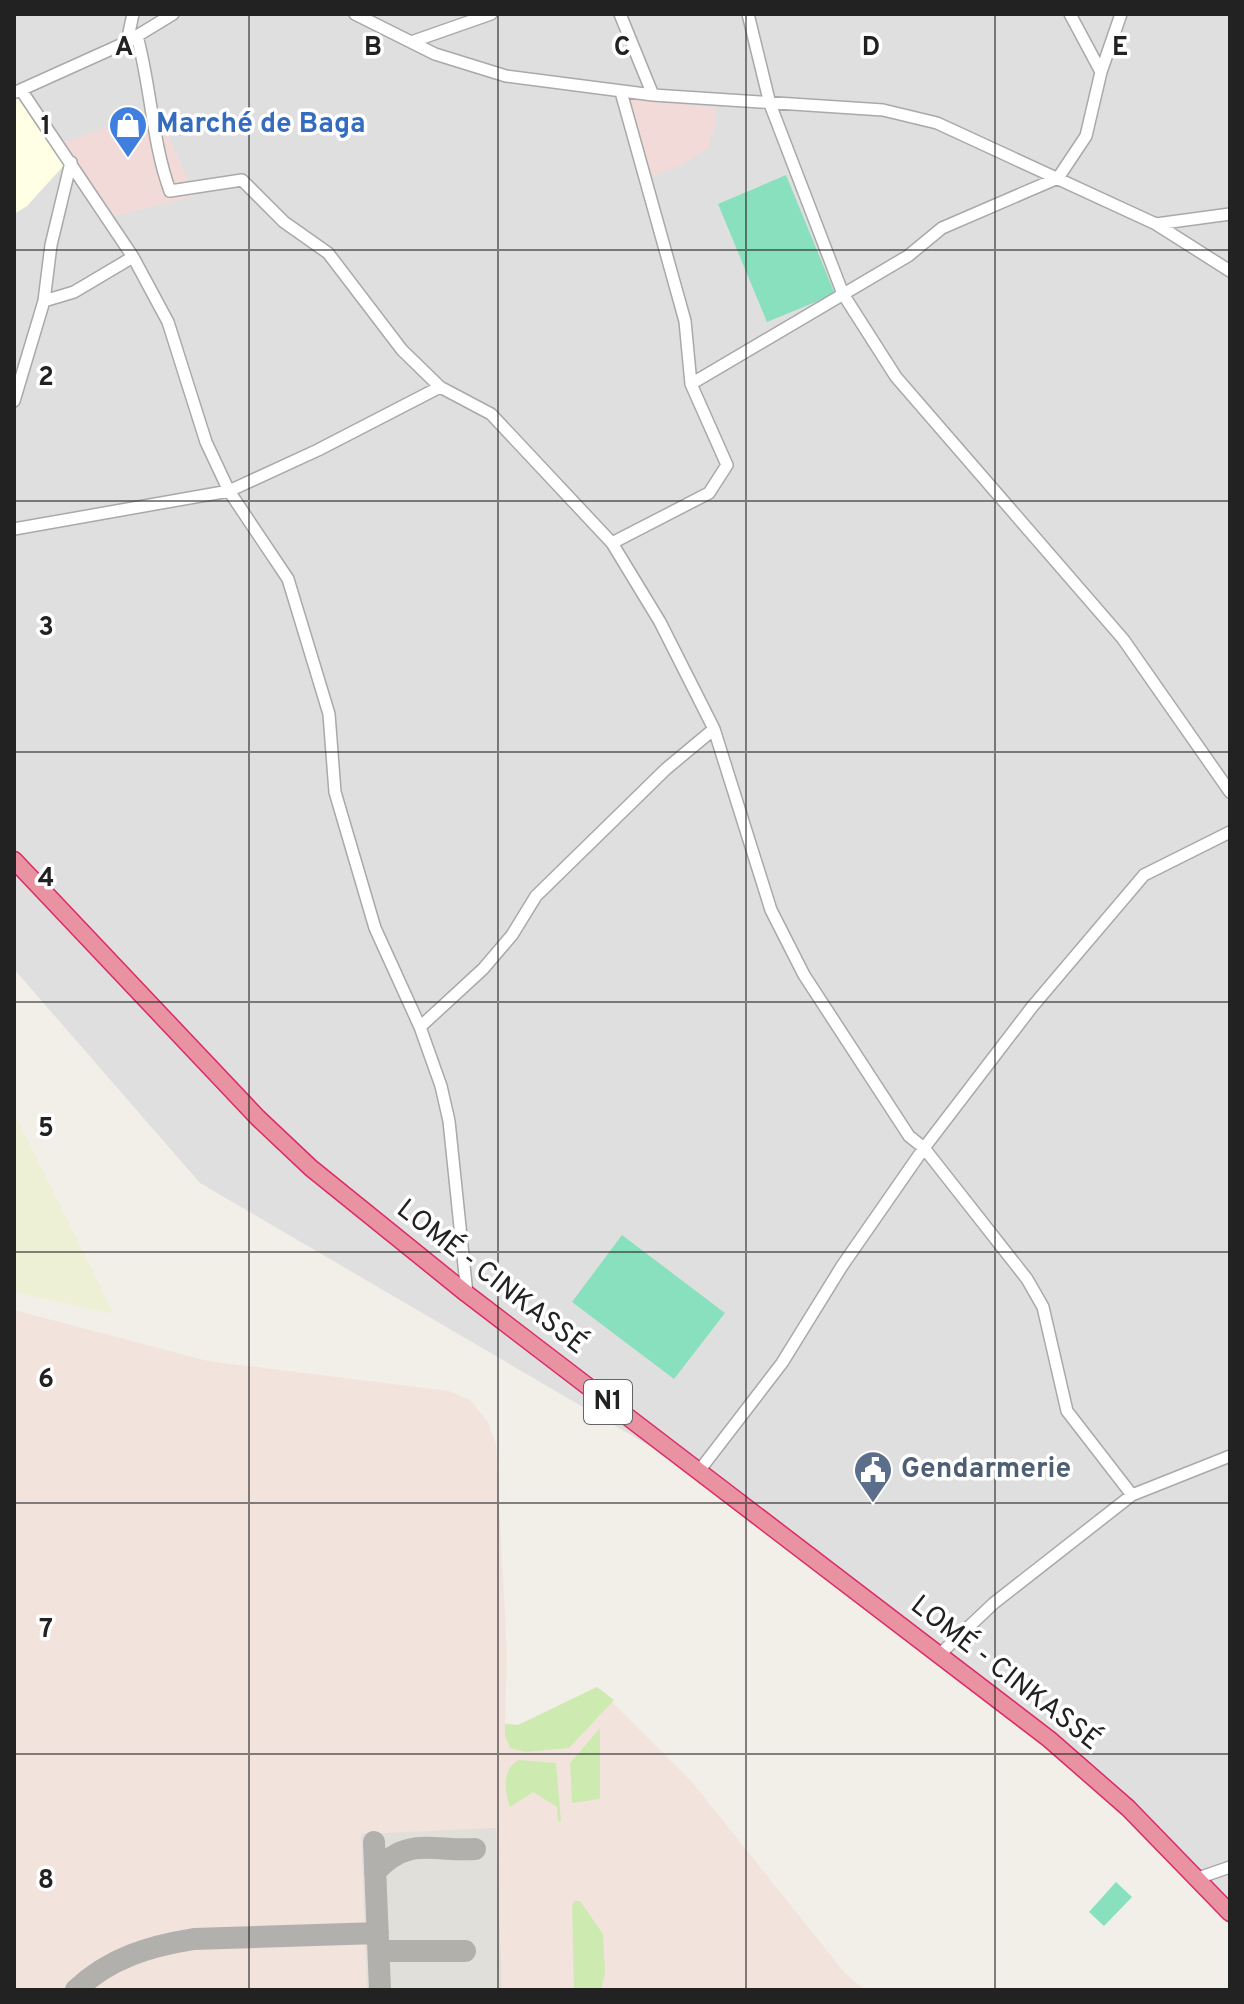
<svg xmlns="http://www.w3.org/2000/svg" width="1244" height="2004" font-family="Overpass,sans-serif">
<rect width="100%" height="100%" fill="#f2efe9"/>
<path fill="#e0dfdf" d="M 14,14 L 1230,14 L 1230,1924 L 1063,1757 L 689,1469 L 200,1183 L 14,969 Z"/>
<path fill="#f2dad9" d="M 626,97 L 715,108 L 716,124 L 708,148 L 683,164 L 653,176 Z
M 143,114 L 165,127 L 195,196 L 112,217 L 64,142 Z"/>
<path fill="#ffffe5" d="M 22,95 L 67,162 L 27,206 L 14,214 L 14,99 Z"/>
<path fill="#f3e3dd" d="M 14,1310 L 208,1361 L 449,1391 L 470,1400 L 487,1421 L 496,1443 L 507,1654 L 505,1723 L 518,1725 L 597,1687 L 692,1782 L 845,1973 L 865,1990 L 14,1990 Z"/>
<path fill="#e1dfda" d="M 496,1828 L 502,1990 L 367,1990 L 361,1834 Z"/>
<path fill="#eef0d5" d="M 14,1113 L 114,1314 L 14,1292 Z"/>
<path fill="#cdebb0" d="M 597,1687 L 614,1700 L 569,1748 L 525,1752 L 510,1748 L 505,1736 L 505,1724 L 518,1725 Z
M 600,1728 L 600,1799 L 572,1803 L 570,1763 Z
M 519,1760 L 556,1763 L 561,1821 L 558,1821 L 557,1807 L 533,1792 L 510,1807 C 504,1791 502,1768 519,1760 Z
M 575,1901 L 580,1901 L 603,1934 L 605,1974 L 601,1990 L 574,1990 L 572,1906 Z"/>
<path fill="#88e0be" d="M 786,175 L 835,294 L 767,322 L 718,204 Z
M 622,1235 L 725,1313 L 674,1379 L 572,1302 Z
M 1116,1882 L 1132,1897 L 1104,1926 L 1089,1912 Z"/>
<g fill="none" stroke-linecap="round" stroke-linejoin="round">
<path stroke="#b1b0ac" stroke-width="22" d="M 374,1842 L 380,1990
M 375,1872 C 408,1835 434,1852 475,1849
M 379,1951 L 465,1951
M 76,1990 C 109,1958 150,1946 194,1939 L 378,1933"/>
<g stroke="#a9a9a9" stroke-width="14">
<path id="minor" d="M 355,14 L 435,54 L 506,76 L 653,95 L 883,110 L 937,123 L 1156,224 L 1230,271
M 620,14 L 653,95
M 748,14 L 770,104 L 843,294 L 896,377 L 1123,639 L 1230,792
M 1070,14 L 1101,72
M 137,36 C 151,87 152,142 170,191 L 242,180 L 284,222 L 328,253 L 402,350 L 440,387
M 127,42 L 133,14
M 411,42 L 491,14
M 21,90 L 133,257 L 168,322 L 206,442 L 229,491 L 288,579 L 329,714 L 335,792 L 375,928 L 420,1027 L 441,1086 L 449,1121 L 467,1294
M 16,92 L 127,42 L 173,14
M 1156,224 L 1230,214
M 44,301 L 74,292 L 133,257
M 691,384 L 908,256 L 942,228 L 1058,178 L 1086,136 L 1101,72 L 1121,14
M 14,401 L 44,301 L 51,245 L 71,162
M 14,529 L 229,491 L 318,450 L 440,387 L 491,414 L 612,543 L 660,622 L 714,729 L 771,910 L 804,975 L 909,1136 L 924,1148 L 1027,1279 L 1043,1307 L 1067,1411 L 1132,1495
M 612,543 L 709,493 L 727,465 L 691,384 L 685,321 L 621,92
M 420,1027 L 483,969 L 512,935 L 536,896 L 666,769 L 714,729
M 699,1471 L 782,1363 L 842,1266 L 924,1148 L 1032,1007 L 1144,875 L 1230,832
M 940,1654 L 994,1603 L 1132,1495 L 1230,1456
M 1198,1878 L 1230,1867"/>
</g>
<g stroke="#dc2a67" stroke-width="19">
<path id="highway" d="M 14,860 L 258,1118 L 311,1168 L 467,1294 L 1049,1739 L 1128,1808 L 1230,1913"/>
</g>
<use href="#minor" stroke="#fff" stroke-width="11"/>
<use href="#highway" stroke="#e892a2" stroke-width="16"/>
</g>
<path fill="none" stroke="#222" stroke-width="2" stroke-opacity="0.55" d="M 249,14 L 249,1990M 498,14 L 498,1990M 746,14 L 746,1990M 995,14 L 995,1990M 14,250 L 1230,250M 14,501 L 1230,501M 14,752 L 1230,752M 14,1002 L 1230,1002M 14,1252 L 1230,1252M 14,1503 L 1230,1503M 14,1754 L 1230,1754"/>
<defs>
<g id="shop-pin" transform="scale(2)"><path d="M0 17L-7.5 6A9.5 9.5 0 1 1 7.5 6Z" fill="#3f7fe0" stroke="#fff"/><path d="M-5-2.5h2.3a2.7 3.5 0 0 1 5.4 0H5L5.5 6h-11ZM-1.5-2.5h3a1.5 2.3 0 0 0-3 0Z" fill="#fff"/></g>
<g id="civic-pin" transform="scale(2)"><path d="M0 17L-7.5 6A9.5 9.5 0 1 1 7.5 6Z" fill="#5c6f8a" stroke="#fff"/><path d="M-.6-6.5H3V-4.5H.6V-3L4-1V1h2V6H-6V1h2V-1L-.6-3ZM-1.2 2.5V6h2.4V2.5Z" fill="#fff"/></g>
</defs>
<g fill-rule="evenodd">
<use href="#shop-pin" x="128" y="125"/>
<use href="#civic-pin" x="873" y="1470"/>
</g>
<g text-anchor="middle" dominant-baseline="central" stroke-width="7" stroke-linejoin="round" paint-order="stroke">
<rect fill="#fff" stroke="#646464" stroke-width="2" x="584" y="1380" width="48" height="44" rx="6"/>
<g font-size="26" font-weight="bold" fill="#222">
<text x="608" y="1402">N1</text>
</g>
<g font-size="28" font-weight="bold" fill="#366cbe" stroke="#fff" text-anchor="start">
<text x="156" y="125">Marché de Baga</text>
</g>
<g font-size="28" fill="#222" stroke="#fff">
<text transform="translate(491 1278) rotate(38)">LOMÉ - CINKASSÉ</text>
<text transform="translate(1005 1674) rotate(38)">LOMÉ - CINKASSÉ</text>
</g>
<g font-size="28" font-weight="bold" fill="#4e5e75" stroke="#fff" text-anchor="start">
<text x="901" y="1470">Gendarmerie</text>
</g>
</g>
<g font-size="26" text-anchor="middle" font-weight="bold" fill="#222" stroke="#fff" stroke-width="7" stroke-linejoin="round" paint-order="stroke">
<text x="124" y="55">A</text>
<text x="373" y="55">B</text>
<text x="622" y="55">C</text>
<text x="871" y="55">D</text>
<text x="1120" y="55">E</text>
<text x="46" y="134">1</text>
<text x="46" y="385">2</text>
<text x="46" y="635">3</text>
<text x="46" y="886">4</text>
<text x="46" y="1136">5</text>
<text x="46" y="1387">6</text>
<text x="46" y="1637">7</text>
<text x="46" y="1888">8</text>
</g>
<rect width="1244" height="2004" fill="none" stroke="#222222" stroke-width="32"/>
</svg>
